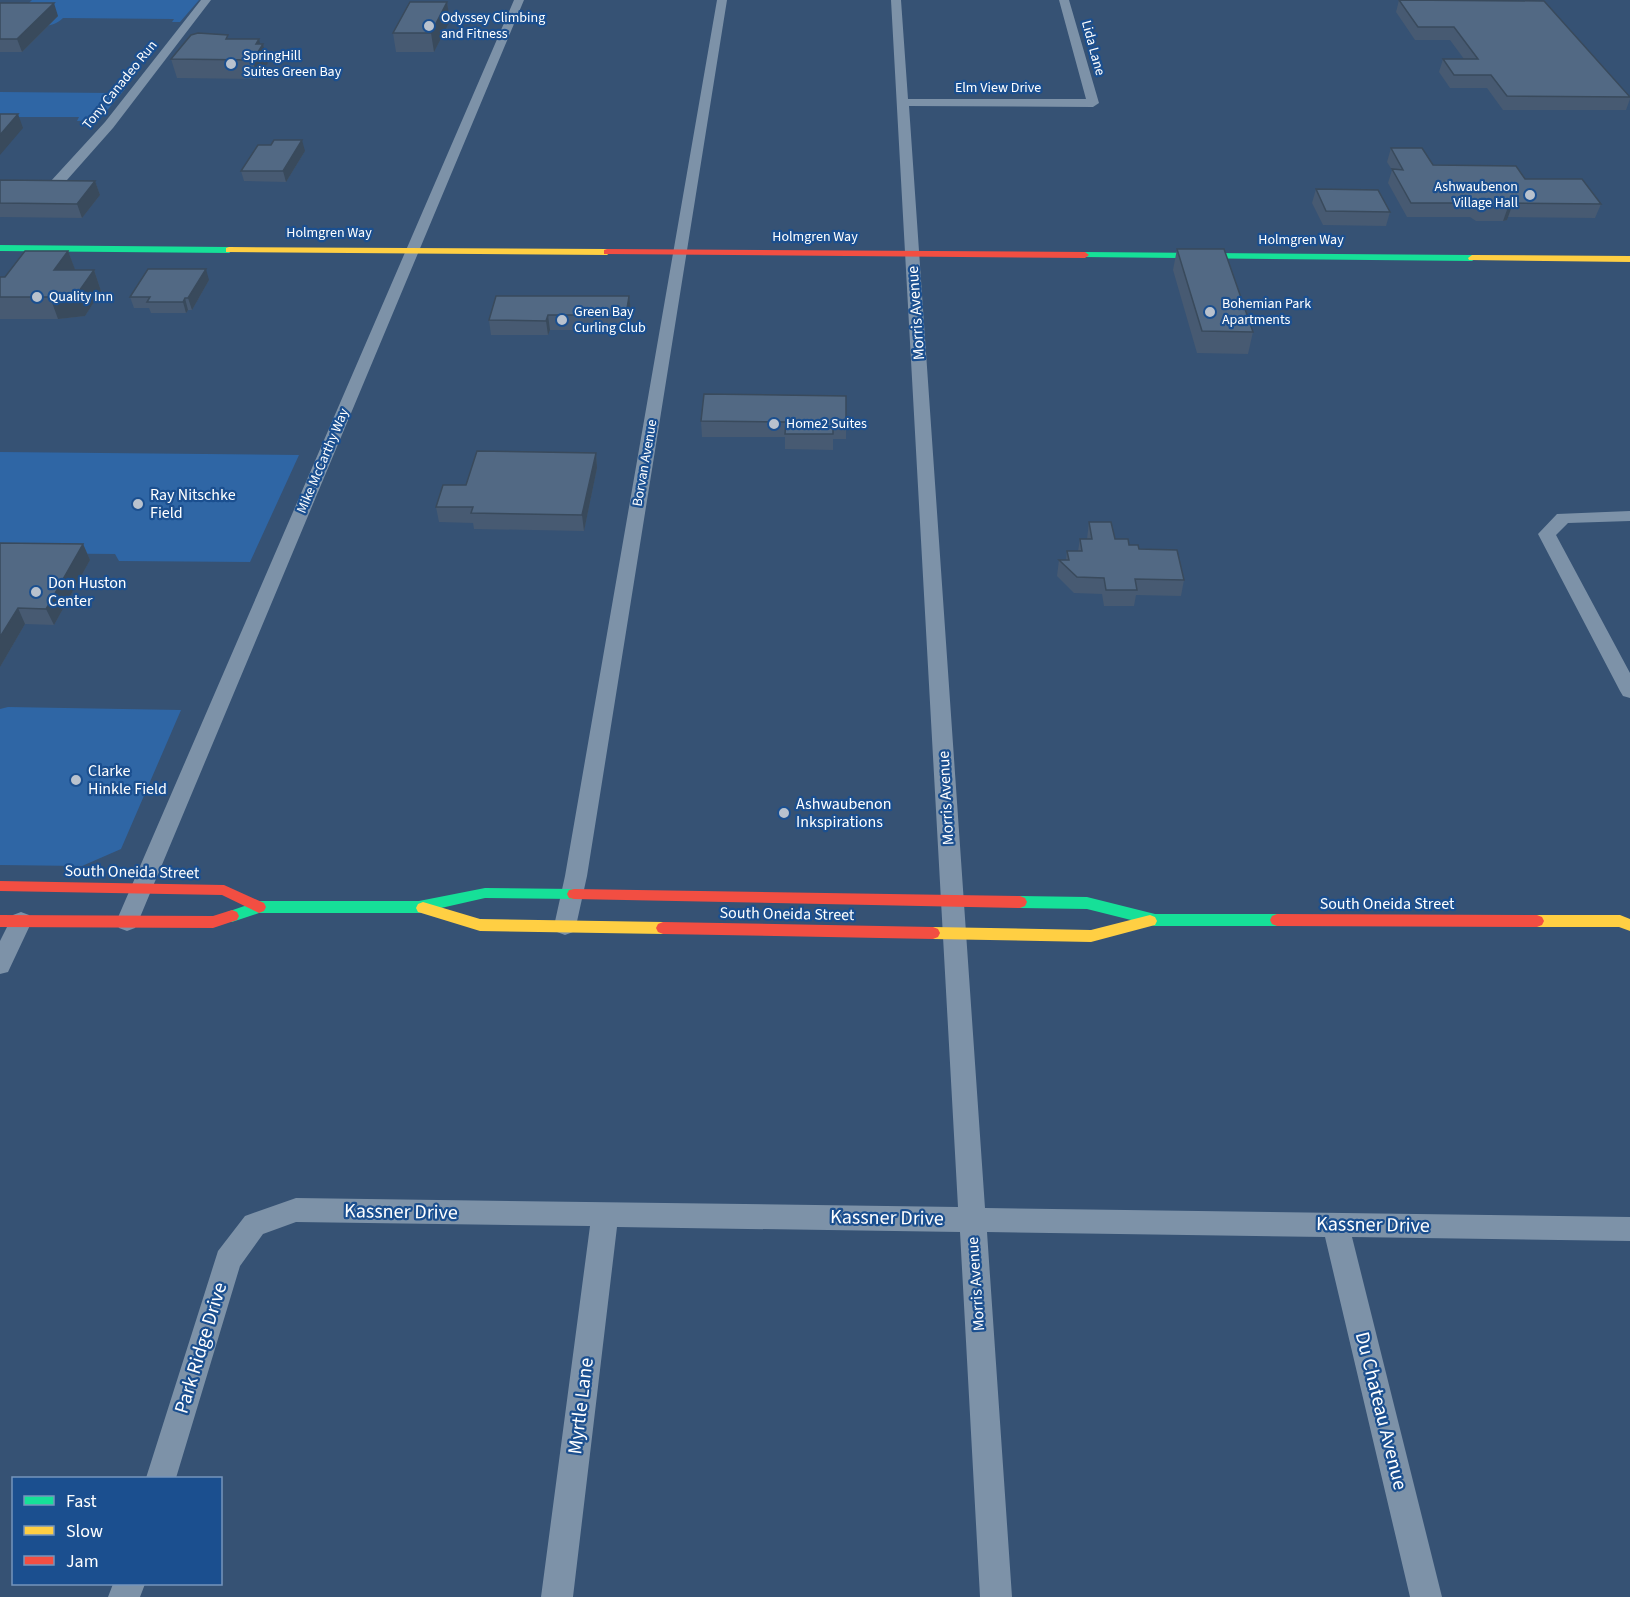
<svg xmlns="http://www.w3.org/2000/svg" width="1630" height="1597" font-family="'Source Sans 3',sans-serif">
<rect width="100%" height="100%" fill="#365274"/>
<path fill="#2f66a5" d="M 32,0 L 199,0 L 180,22 L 172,22 L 174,19 L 63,18 C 47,33 34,22 16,15 Z
M 114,89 L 125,89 L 99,120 L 77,121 L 79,117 L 0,117 L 0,92 L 111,93 Z
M 0,452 L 299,455 L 250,562 L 119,561 L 115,554 L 0,553 Z
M 8,707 L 181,710 L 121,849 L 82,866 L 0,865 L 0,709 Z"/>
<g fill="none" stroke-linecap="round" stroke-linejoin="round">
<path fill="#7d92a8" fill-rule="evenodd" d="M 201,0 L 211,0 L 113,128 L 59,189 L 0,190 L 0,182 L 50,182 L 105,122 Z
M 514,0 L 524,0 L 138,922 L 135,928 L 127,931 L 119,928 L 116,922 Z
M 717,0 L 727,0 L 587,876 L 576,926 L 573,932 L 565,935 L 557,932 L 554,926 L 565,876 Z
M 891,0 L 901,0 L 908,99 L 1086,99 L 1059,0 L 1069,0 L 1099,103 L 1093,107 L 909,106 L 985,1208 L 1630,1217 L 1630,1241 L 1352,1237 L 1442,1597 L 1410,1597 L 1325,1237 L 987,1232 L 1012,1597 L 980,1597 L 960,1232 L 617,1227 L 573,1597 L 541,1597 L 590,1226 L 296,1222 L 263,1234 L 240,1266 L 176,1478 L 146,1478 L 218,1251 L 245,1216 L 296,1198 L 958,1207 Z
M 1630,511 L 1630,521 L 1568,523 L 1556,535 L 1630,673 L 1630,698 L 1623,696 L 1620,691 L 1538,534 L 1557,514 Z
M 21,912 L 29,915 L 32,921 L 8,972 L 0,974 L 0,941 L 13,915 Z
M 113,1584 L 145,1584 L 140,1597 L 108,1597 Z"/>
<path fill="#16e098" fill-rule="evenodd" d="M 0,245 L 229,247 L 233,250 L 229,253 L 0,251 Z
M 1085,252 L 1472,255 L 1476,258 L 1472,261 L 1082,257 L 1081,255 Z
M 485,888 L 574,889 L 579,890 L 581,894 L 579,898 L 574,899 L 485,898 L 419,913 L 259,913 L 232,922 L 227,920 L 225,916 L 227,912 L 259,901 L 419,901 Z
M 1020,896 L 1087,897 L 1155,914 L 1277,914 L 1282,916 L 1284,920 L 1282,924 L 1277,926 L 1155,926 L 1087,909 L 1020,908 L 1015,906 L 1013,902 L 1015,898 Z"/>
<path fill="#ffcf43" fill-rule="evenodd" d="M 229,247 L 607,249 L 611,252 L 607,255 L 226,252 L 226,248 Z
M 1472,255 L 1630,256 L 1630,262 L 1469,260 L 1468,258 Z
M 423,902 L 480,919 L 663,922 L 668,924 L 670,928 L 668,932 L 663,934 L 480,931 L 418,912 L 416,908 L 418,904 Z
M 1150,915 L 1155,917 L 1157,921 L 1155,925 L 1091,942 L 933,939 L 928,937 L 926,933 L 928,929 L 933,927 L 1091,930 Z
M 1537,915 L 1620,915 L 1630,919 L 1630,931 L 1619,927 L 1537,927 L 1532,925 L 1530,921 L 1532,917 Z"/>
<path fill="#f24e42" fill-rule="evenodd" d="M 607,249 L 1085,252 L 1089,255 L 1085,258 L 604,254 L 604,250 Z
M 0,881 L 224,885 L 264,903 L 266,907 L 264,911 L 259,913 L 222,895 L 0,891 Z
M 574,889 L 1020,896 L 1025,898 L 1027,902 L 1025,906 L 1020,908 L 574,899 L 569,898 L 567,894 L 569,890 Z
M 232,910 L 237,912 L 239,916 L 237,920 L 213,928 L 0,927 L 0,915 L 213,916 Z
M 1277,914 L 1537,915 L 1542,917 L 1544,921 L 1542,925 L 1537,927 L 1277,926 L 1272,924 L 1270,920 L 1272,916 Z
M 663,922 L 933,927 L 938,929 L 940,933 L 938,937 L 933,939 L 663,934 L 658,932 L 656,928 L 658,924 Z"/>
</g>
<path fill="#475a72" d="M 1399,0 L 1630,96 L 1630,99 L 1626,110 L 1503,110 L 1487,88 L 1450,88 L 1439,72 L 1443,59 L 1464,59 L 1450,40 L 1415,40 L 1396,12 Z
M 447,2 L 450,21 L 434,52 L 396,52 L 393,33 Z
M 0,3 L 58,16 L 22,52 L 0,52 Z
M 229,39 L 263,44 L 268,63 L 257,79 L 177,78 L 171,59 Z
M 1391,148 L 1433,165 L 1525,179 L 1601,204 L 1595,218 L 1508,217 L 1507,220 L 1503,221 L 1476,221 L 1470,217 L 1407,217 L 1388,183 L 1392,170 L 1387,162 Z
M 305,151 L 286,182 L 244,181 L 241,171 Z
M 0,180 L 95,181 L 100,195 L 82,218 L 0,217 Z
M 1316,189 L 1390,212 L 1386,226 L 1323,225 L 1312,203 Z
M 1177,249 L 1253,332 L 1248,354 L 1197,353 L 1173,270 Z
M 68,251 L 75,270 L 94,270 L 101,291 L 85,316 L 58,319 L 0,319 L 0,277 L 5,277 Z
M 209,280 L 192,310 L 188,310 L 186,313 L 151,313 L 149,308 L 134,308 L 130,297 Z
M 629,296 L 631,311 L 627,330 L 550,330 L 548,335 L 491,335 L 489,320 Z
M 846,396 L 846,439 L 833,439 L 833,450 L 785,449 L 785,437 L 702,437 L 701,421 Z
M 596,453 L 597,468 L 584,531 L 474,529 L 473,523 L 439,522 L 436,507 L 466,485 Z
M 1089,522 L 1115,539 L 1139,549 L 1184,580 L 1181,596 L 1136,595 L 1134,606 L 1104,606 L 1102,594 L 1074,593 L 1057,576 L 1059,560 L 1066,560 L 1067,551 L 1078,551 L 1080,539 L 1087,539 Z
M 0,543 L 83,544 L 90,560 L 54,625 L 25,624 L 0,667 Z"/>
<path fill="#394a5c" d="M 447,2 L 450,21 L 434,52 L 431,33 Z
M 54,3 L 58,16 L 22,52 L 17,39 Z
M 259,39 L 261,47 L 263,44 L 268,63 L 257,79 L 253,60 L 256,44 Z
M 18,114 L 23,128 L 0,155 L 0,135 Z
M 302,140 L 305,151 L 286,182 L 283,171 Z
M 95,181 L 100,195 L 82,218 L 77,204 Z
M 1512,206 L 1507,220 L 1503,221 L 1508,207 Z
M 68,251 L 76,272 L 54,270 Z
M 206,269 L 209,280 L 192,310 L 188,298 Z
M 94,270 L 101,291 L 85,316 L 58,319 L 50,297 Z
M 629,296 L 631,311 L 627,330 L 626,315 Z
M 185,298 L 188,310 L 186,313 L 183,302 Z
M 548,315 L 550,330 L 548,335 L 546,321 Z
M 596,453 L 597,468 L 584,531 L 582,515 Z
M 83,544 L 90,560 L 54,625 L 46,609 Z
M 18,608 L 25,624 L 0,667 L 0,637 Z"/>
<path fill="#526984" stroke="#394a5c" stroke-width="1.5" d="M 1399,0 L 1544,1 L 1630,97 L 1507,96 L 1491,75 L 1454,75 L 1443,59 L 1478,59 L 1454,27 L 1418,27 Z
M 410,2 L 447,2 L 431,33 L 393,33 Z
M 0,3 L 54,3 L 17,39 L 0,39 Z
M 198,33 L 228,35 L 226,39 L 259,39 L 256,44 L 263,44 L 253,60 L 171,59 L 191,35 Z
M 0,114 L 18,114 L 0,135 Z
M 274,140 L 302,140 L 283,171 L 241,171 L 258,145 L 271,145 Z
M 1391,148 L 1422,148 L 1433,165 L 1516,166 L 1525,179 L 1582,179 L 1601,204 L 1510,203 L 1512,206 L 1508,207 L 1481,206 L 1474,203 L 1411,203 L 1392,169 L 1403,170 Z
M 0,180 L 95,181 L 77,204 L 0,203 Z
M 1316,189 L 1378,190 L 1390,212 L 1326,211 Z
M 1177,249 L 1224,249 L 1253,332 L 1202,331 Z
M 25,251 L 68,251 L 54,270 L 94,270 L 77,294 L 50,297 L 0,297 L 0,277 L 5,277 Z
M 148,269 L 206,269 L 188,298 L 185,298 L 183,302 L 147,302 L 150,297 L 130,297 Z
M 496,296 L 629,296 L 626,315 L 548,315 L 546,321 L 489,320 Z
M 704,394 L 846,396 L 846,424 L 833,423 L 833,434 L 785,434 L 786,422 L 701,421 Z
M 477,451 L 596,453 L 582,515 L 471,513 L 473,507 L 436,507 L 443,485 L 466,485 Z
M 1089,522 L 1111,522 L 1115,539 L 1128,539 L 1129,545 L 1138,545 L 1139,549 L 1177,550 L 1184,580 L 1135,579 L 1137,590 L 1106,590 L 1104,578 L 1077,577 L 1059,560 L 1069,560 L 1067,551 L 1082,551 L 1080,539 L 1092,539 Z
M 0,543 L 83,544 L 46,609 L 18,608 L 0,637 Z"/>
<g fill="#b9c2ce" stroke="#1b4f8f" stroke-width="2">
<circle cx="429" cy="26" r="6"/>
<circle cx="231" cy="64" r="6"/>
<circle cx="1530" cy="195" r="6"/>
<circle cx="37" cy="297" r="6"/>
<circle cx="1210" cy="312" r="6"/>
<circle cx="562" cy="320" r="6"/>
<circle cx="774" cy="424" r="6"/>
<circle cx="138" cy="504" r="6"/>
<circle cx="36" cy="592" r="6"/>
<circle cx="76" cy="780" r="6"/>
<circle cx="784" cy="813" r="6"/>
</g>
<g text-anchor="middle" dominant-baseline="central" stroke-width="4.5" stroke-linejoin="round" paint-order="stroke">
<g font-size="14" fill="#fff" stroke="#1b4f8f" text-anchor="start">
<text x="441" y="18">Odyssey Climbing<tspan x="441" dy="16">and Fitness</tspan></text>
<text x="243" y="56">SpringHill<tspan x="243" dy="16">Suites Green Bay</tspan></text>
<text x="1518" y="187" text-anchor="end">Ashwaubenon<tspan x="1518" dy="16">Village Hall</tspan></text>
<text x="49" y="297">Quality Inn</text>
<text x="1222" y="304">Bohemian Park<tspan x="1222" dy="16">Apartments</tspan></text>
<text x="574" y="312">Green Bay<tspan x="574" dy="16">Curling Club</tspan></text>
<text x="786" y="424">Home2 Suites</text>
</g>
<g font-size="14" fill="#fff" stroke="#1b4f8f">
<text transform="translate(1093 48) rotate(75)">Lida Lane</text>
<text transform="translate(120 85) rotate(-51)">Tony Canadeo Run</text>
<text x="998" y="88">Elm View Drive</text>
<text x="329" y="233">Holmgren Way</text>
<text x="815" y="237">Holmgren Way</text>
<text x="1301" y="240">Holmgren Way</text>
<text transform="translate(323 461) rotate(-67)">Mike McCarthy Way</text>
<text transform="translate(645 463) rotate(-80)">Borvan Avenue</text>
</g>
<g font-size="16" fill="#fff" stroke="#1b4f8f">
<text transform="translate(916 313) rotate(-94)">Morris Avenue</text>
<text transform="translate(946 798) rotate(-93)">Morris Avenue</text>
<text transform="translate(132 872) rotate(1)">South Oneida Street</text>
<text x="1387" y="904">South Oneida Street</text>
<text transform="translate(787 914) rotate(1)">South Oneida Street</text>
<text transform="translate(976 1284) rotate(-94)">Morris Avenue</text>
</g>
<g font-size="16" fill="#fff" stroke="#1b4f8f" text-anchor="start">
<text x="150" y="495">Ray Nitschke<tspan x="150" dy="18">Field</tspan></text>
<text x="48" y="583">Don Huston<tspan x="48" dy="18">Center</tspan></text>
<text x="88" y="771">Clarke<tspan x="88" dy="18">Hinkle Field</tspan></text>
<text x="796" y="804">Ashwaubenon<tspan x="796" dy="18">Inkspirations</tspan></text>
</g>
<g font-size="20" fill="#fff" stroke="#1b4f8f">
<text transform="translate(401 1212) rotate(1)">Kassner Drive</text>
<text transform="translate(887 1218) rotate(1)">Kassner Drive</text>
<text transform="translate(1373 1225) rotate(1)">Kassner Drive</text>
<text transform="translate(201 1348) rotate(-73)">Park Ridge Drive</text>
<text transform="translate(581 1406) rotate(-83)">Myrtle Lane</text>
<text transform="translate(1381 1411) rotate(76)">Du Chateau Avenue</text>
</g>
</g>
<rect x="12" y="1477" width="210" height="108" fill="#1b4f8f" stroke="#7695bc" stroke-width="1.5"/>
<rect x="24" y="1496" width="30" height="9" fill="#16e098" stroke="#7695bc" stroke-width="1.5"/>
<text x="66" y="1507" font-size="18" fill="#ffffff">Fast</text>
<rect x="24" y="1526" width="30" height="9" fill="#ffcf43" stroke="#7695bc" stroke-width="1.5"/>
<text x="66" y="1537" font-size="18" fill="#ffffff">Slow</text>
<rect x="24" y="1556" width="30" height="9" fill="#f24e42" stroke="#7695bc" stroke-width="1.5"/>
<text x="66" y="1567" font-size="18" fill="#ffffff">Jam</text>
</svg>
